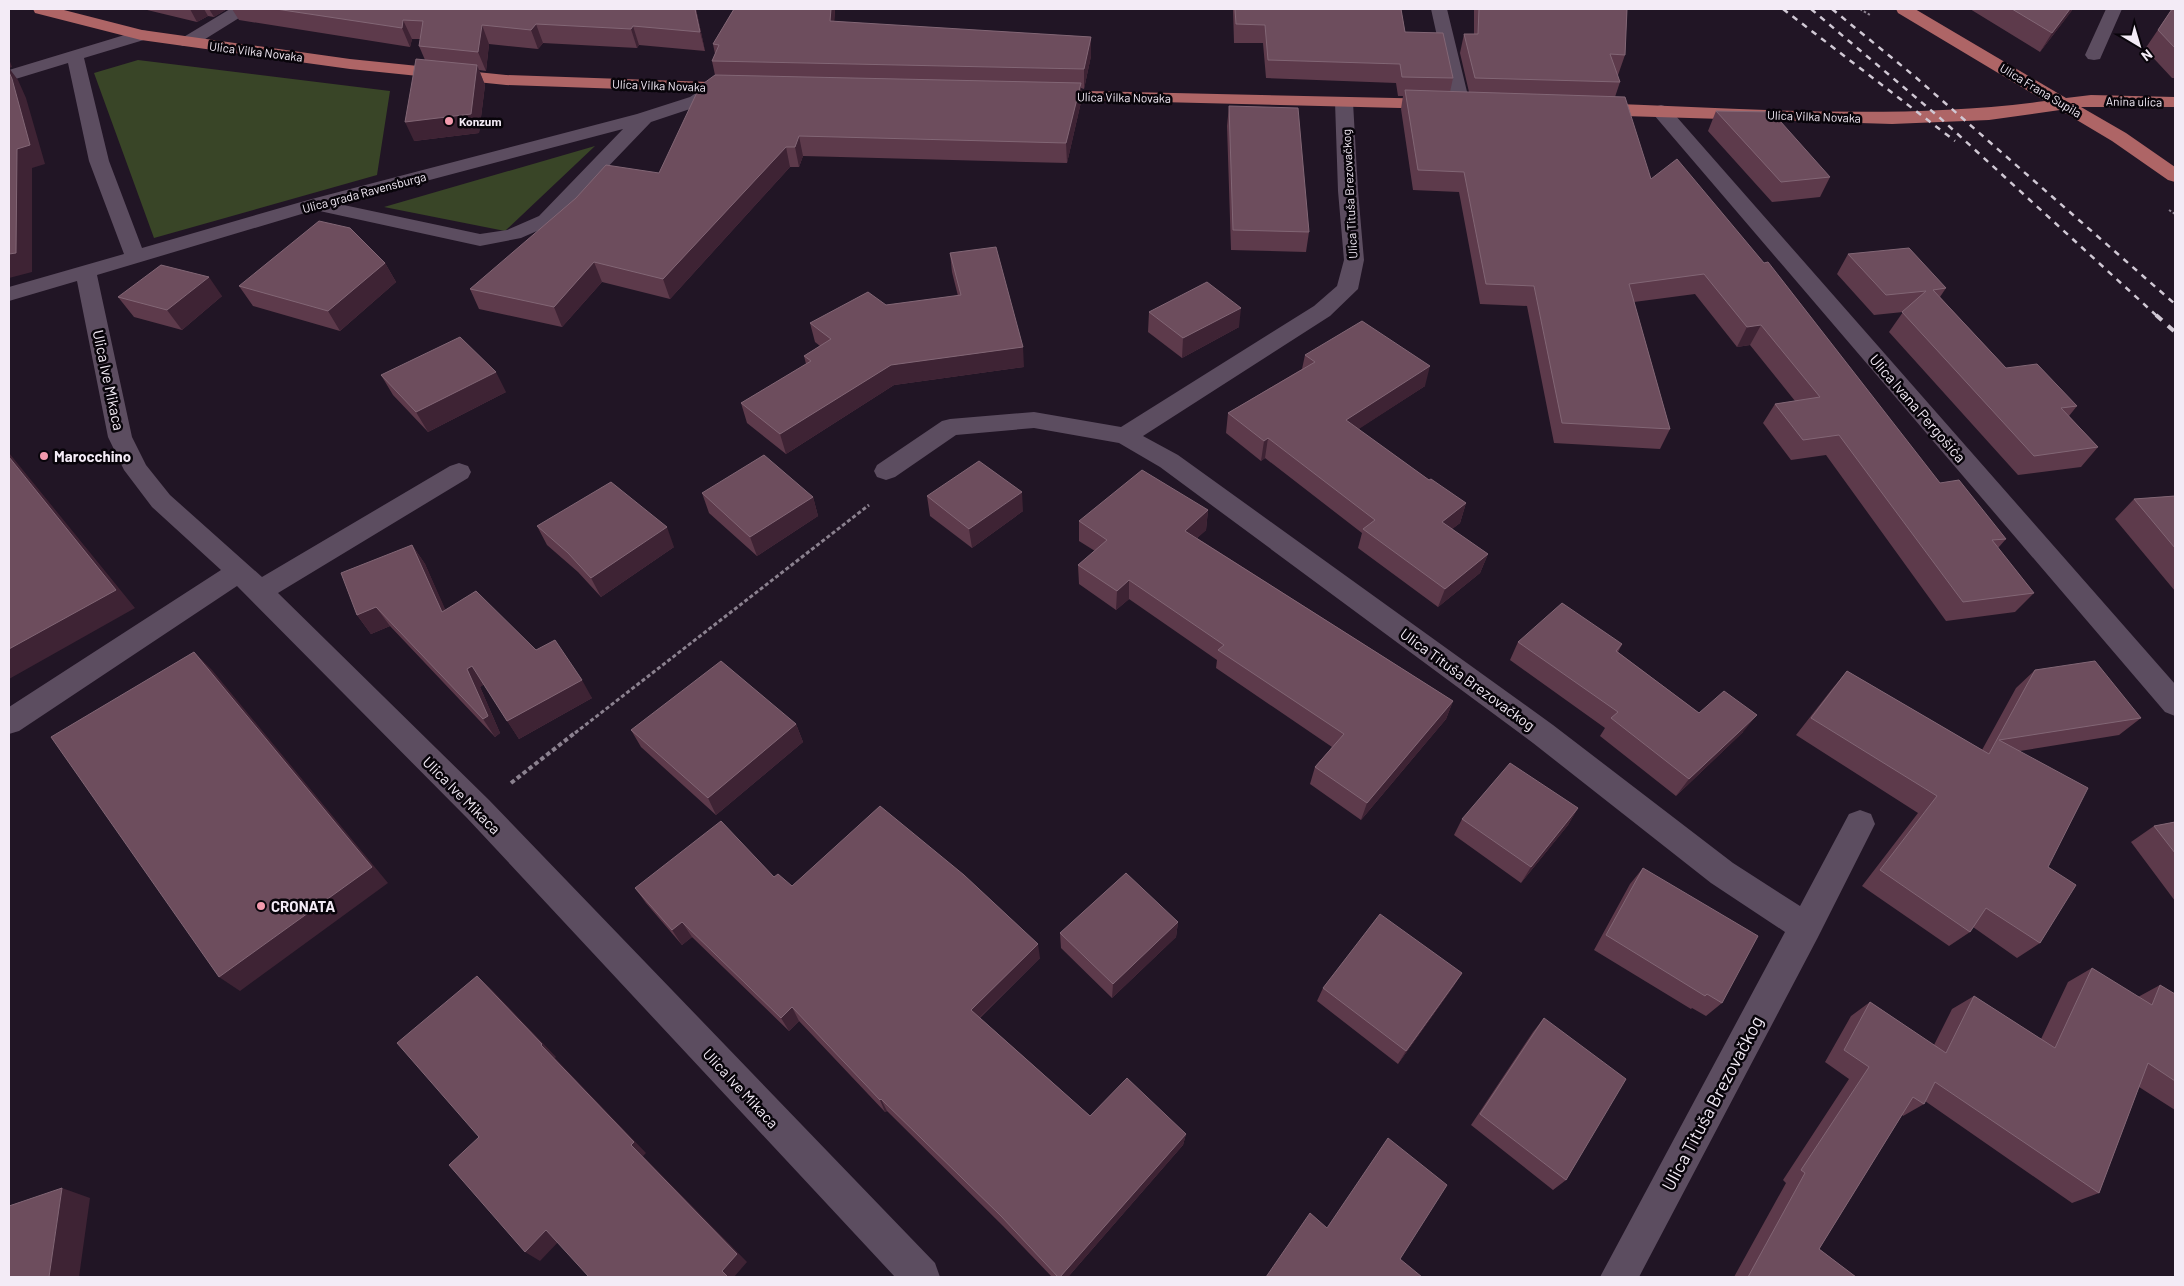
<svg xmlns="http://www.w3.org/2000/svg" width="2184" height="1286" font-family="Barlow,sans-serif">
<rect width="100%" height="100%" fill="#211525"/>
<path fill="#394527" d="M 138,60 L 390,91 L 377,175 L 154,238 L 94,73 Z
M 595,146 L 505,231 L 384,207 Z"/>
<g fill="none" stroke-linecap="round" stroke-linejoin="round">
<path stroke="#8b818f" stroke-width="2" stroke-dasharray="2.5 2" stroke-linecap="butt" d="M 1860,9 L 1870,15
M 2169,210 L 2175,214"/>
<path stroke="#8b818f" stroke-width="3" stroke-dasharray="4 2.5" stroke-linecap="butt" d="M 575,733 L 869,505"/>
<path stroke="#8b818f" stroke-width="4" stroke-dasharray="4.5 3" stroke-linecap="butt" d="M 511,783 L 576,732"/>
<path fill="#5c4d60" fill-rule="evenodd" d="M 230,9 L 249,9 L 247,13 L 194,46 L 182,46 L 179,42 L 182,38 Z
M 1431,9 L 1447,9 L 1470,104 L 1467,108 L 1461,109 L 1455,108 L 1452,104 Z
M 2106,9 L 2122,9 L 2100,59 L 2094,60 L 2088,59 L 2085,55 Z
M 141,30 L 147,31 L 150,35 L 147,39 L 84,58 L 109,161 L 142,248 L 308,200 L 637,114 L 690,97 L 711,83 L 717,82 L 723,83 L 726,87 L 702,105 L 651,122 L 553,224 L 521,238 L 480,246 L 315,210 L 97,275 L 132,437 L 146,465 L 170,495 L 262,577 L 450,466 L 459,463 L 468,466 L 471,472 L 468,478 L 278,593 L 489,800 L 935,1263 L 940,1277 L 895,1277 L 467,818 L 237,586 L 19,731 L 9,734 L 9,707 L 221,570 L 152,507 L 124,470 L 108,437 L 77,281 L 9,301 L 9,287 L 124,254 L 89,161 L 68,63 L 9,81 L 9,70 ZM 623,129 L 539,216 L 507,230 L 480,234 L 339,204 Z
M 1344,97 L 1350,98 L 1353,102 L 1358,191 L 1364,260 L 1358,289 L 1330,316 L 1143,436 L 1178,455 L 1553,725 L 1733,863 L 1800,906 L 1849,814 L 1860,810 L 1871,814 L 1875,824 L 1817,939 L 1639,1277 L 1600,1277 L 1785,932 L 1711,883 L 1533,743 L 1160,467 L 1119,443 L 1034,428 L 956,435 L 895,477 L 886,480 L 877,477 L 874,471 L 877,465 L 942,421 L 950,419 L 1034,412 L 1121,427 L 1314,306 L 1337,286 L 1344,260 L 1338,191 L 1335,102 L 1338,98 Z
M 1661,105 L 1668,107 L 2175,684 L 2175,716 L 2165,712 L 1654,115 L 1652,111 L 1654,107 Z"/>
<path fill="#ae6566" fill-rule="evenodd" d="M 33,9 L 60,9 L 142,30 L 350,59 L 506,75 L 738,83 L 744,84 L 747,88 L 744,92 L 738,93 L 506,85 L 350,69 L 141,40 L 35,13 Z
M 1896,9 L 1915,9 L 2066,98 L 2091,95 L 2175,97 L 2175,107 L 2081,107 L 2126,133 L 2175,167 L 2175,182 L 2168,180 L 2112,141 L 2060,110 L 1989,120 L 1892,124 L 1591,115 L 1584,113 L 1582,109 L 1584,105 L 1591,103 C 1742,108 1895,121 2045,101 L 1898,13 Z
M 1043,90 L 1440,99 L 1446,100 L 1449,104 L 1446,108 L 1440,109 L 1037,99 L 1034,95 L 1037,91 Z"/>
<path stroke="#d0c8d4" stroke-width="2.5" stroke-dasharray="6 6" stroke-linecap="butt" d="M 1783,9 L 1955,141
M 1811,9 L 1939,117 L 2157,316
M 1832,9 L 1913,75 L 2175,304"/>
<path stroke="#d0c8d4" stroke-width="4" stroke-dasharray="8 8" stroke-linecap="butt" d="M 2156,315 L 2175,332"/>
</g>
<path fill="#5d3a4b" d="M 143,9 L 227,9 L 214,17 L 208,16 L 197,22 Z
M 232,9 L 696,9 L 705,51 L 639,45 L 637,48 L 543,43 L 538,49 L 489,44 L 486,71 L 479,70 L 485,85 L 479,133 L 414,141 L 425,60 L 419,46 L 420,39 L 412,39 L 410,47 L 239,20 Z
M 734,9 L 835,9 L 834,22 L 1091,37 L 1091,56 L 1084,89 L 1081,88 L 1081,102 L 1067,163 L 803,156 L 799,167 L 790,167 L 670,299 L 602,282 L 562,327 L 479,309 L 470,289 L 659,173 L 715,75 L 712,61 L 715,54 L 713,44 Z
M 1233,9 L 1401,9 L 1405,32 L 1453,78 L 1450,92 L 1469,92 L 1460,53 L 1464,34 L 1474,34 L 1474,9 L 1627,9 L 1625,55 L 1618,75 L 1617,75 L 1620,82 L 1615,97 L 1651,179 L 1940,483 L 2006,539 L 1998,548 L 2034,593 L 2015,612 L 1946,621 L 1826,455 L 1791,460 L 1763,423 L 1775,404 L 1795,401 L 1750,345 L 1737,347 L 1695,294 L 1634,302 L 1670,429 L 1660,449 L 1554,443 L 1527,306 L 1480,304 L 1459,192 L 1413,190 L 1401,109 L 1403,96 L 1398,96 L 1396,83 L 1266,78 L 1263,43 L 1234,43 Z
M 1970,9 L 2073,9 L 2040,52 Z
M 2172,9 L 2175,9 L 2175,78 L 2172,78 L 2145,49 Z
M 1229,106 L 1309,232 L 1306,252 L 1231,250 L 1227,126 Z
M 1716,111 L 1830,177 L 1820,197 L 1772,202 L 1708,131 Z
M 950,253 L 1024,367 L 894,385 L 786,454 L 747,423 L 741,403 L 806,364 L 804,356 L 820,346 L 815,342 L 810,323 L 886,305 L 958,296 L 952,272 Z
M 1848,254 L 1946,288 L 1940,297 L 2006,368 L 2077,406 L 2069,416 L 2098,447 L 2081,467 L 2018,475 L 1889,332 L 1903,312 L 1874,315 L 1837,274 Z
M 385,263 L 396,282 L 340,331 L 253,306 L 239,286 Z
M 222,296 L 182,330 L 134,317 L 118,297 Z
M 1149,312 L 1239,327 L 1182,358 L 1148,332 Z
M 1305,355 L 1425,386 L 1358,429 L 1429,480 L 1466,503 L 1460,523 L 1452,529 L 1488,554 L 1480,573 L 1438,607 L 1358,548 L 1362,533 L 1265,458 L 1261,461 L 1226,433 L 1228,413 L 1302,369 Z
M 381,375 L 506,392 L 428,432 L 393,395 Z
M 702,493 L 813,497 L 818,516 L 757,556 L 709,513 Z
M 927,496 L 1023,511 L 972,548 L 930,516 Z
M 2175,496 L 2175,591 L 2115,519 L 2134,499 Z
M 1208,510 L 1206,530 L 1197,538 L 1453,701 L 1446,719 L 1361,820 L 1310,784 L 1315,767 L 1332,747 L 1216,668 L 1217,660 L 1129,599 L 1116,610 L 1079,584 L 1078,565 L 1095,551 L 1079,541 L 1079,521 Z
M 537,526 L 674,547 L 601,597 L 578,572 L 547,545 Z
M 412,545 L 425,564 L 445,610 L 536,650 L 592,698 L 519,739 L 484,684 L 480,687 L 500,733 L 495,737 L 390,626 L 371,634 L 357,615 Z
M 1518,642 L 1622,644 L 1618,652 L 1699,713 L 1743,732 L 1676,796 L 1600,736 L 1605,728 L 1510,660 Z
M 2035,670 L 2141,718 L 2119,735 L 2020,751 L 2048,867 L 2040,943 L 2017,958 L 1973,927 L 1970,932 L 1949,946 L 1862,886 L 1918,813 L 1796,735 L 1832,689 L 1847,671 L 1982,750 L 2016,688 Z
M 796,724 L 803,742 L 716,815 L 641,747 L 631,730 Z
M 1578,808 L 1568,825 L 1521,883 L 1454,835 L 1462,819 Z
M 2175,822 L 2175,901 L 2131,842 L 2154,826 Z
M 1643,868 L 1722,1003 L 1706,1016 L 1692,1008 L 1691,1009 L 1594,950 L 1630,884 Z
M 774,877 L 792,886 L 1040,958 L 980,1018 L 1090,1116 L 1186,1134 L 1183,1145 L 1068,1277 L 1052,1277 L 1003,1226 L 887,1111 L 885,1112 L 799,1021 L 789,1031 L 692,937 L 682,945 L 646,903 L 635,888 Z
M 1178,922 L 1176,937 L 1112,998 L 1061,948 L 1060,933 Z
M 2092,968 L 2138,997 L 2160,985 L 2175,994 L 2175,1110 L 2139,1087 L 2099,1193 L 2072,1203 L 1925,1101 L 1924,1104 L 1903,1116 L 1902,1115 L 1819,1249 L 1856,1277 L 1734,1277 L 1786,1183 L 1783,1180 L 1849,1079 L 1825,1062 L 1851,1016 L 1870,1002 L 1934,1045 L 1952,1009 L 1974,996 L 2041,1039 L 2068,982 Z
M 1462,973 L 1453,987 L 1398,1064 L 1317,1001 L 1323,988 Z
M 1544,1018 L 1566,1180 L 1553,1190 L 1471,1125 L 1533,1032 Z"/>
<path fill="#3e2334" d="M 190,9 L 204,9 L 208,16 L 197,22 Z
M 209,9 L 227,9 L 214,17 Z
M 695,9 L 696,9 L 705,51 L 700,32 Z
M 831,9 L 835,9 L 833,40 L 830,21 Z
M 2070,9 L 2073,9 L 2040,52 L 2052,33 Z
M 403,20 L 412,39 L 410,47 L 402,28 Z
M 536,24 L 543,43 L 538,49 L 531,30 Z
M 482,25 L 489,44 L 486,71 L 478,52 Z
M 633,26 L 639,45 L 637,48 L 631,29 Z
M 1091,37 L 1091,56 L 1084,89 L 1084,69 Z
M 9,59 L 12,67 L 9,68 L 18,80 L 26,98 L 45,164 L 32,168 L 32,272 L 9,278 Z
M 477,65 L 485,85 L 479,133 L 414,141 L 405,122 Z
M 1081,83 L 1081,102 L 1067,163 L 1066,143 Z
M 799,136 L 803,156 L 799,167 L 795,147 Z
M 786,147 L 790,167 L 670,299 L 663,279 Z
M 594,262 L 602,282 L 562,327 L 554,307 Z
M 385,263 L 396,282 L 340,331 L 328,311 Z
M 209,277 L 222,296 L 182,330 L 167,310 Z
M 1241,308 L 1239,327 L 1182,358 L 1183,338 Z
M 1761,325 L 1750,345 L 1737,347 L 1747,327 Z
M 1023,347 L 1024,367 L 894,385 L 786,454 L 780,434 L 891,365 Z
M 1430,366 L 1425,386 L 1342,440 L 1346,420 Z
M 496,372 L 506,392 L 428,432 L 416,412 Z
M 1268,438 L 1265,458 L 1261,461 L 1264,441 Z
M 9,453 L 135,608 L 9,679 Z
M 1022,492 L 1023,511 L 972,548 L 969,529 Z
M 813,497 L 818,516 L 757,556 L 750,537 Z
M 1466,503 L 1460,523 L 1436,541 L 1442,522 Z
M 1208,510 L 1206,530 L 1184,550 L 1185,531 Z
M 667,527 L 674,547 L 601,597 L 591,578 Z
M 412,545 L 425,564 L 455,631 L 442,612 Z
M 1488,554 L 1480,573 L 1438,607 L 1445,589 Z
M 1129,580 L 1129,599 L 1116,610 L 1117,591 Z
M 376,607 L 390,626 L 371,634 L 357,615 Z
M 194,652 L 212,670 L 388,883 L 240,991 L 219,977 Z
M 472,666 L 485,684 L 480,687 L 500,733 L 495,737 L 483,719 L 467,669 Z
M 582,680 L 592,698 L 519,739 L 507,721 Z
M 1453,701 L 1446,719 L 1361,820 L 1367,803 Z
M 1757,715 L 1743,732 L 1676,796 L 1689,779 Z
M 796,724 L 803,742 L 716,815 L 708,798 Z
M 1578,808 L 1568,825 L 1521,883 L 1531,867 Z
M 682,922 L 692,937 L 682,945 L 672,930 Z
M 1178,922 L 1176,937 L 1112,998 L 1113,984 Z
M 1038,944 L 1040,958 L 974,1023 L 971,1010 Z
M 1462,973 L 1453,987 L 1398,1064 L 1406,1051 Z
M 477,976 L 492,990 L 556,1057 L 555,1058 L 646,1153 L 643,1156 L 747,1262 L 734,1277 L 728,1277 L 722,1271 L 631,1145 Z
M 792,1007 L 799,1021 L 789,1031 L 781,1018 Z
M 881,1099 L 887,1111 L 885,1112 L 880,1100 Z
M 1186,1134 L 1183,1145 L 1068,1277 L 1060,1277 Z
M 62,1188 L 90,1198 L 79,1277 L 49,1277 Z
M 546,1230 L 561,1239 L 540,1261 L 525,1252 Z"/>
<path fill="#6d4d5d" stroke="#826675" d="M 276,9 L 695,9 L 700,32 L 633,26 L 631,29 L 536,24 L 531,30 L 482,25 L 478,52 L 419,46 L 423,21 L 403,20 L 402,28 Z
M 734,9 L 831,9 L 830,21 L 1091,37 L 1084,69 L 712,61 L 719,45 L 713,44 Z
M 1235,9 L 1401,9 L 1405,32 L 1443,33 L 1453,78 L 1402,77 L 1400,64 L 1268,60 L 1265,25 L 1236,24 Z
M 1479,9 L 1627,9 L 1625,55 L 1610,54 L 1620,82 L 1475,78 L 1464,34 L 1478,34 Z
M 2012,9 L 2070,9 L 2052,33 Z
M 2172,9 L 2175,9 L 2175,48 L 2158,30 Z
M 416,59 L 477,65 L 471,114 L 405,122 Z
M 9,72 L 12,79 L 30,145 L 17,149 L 16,253 L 9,254 Z
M 715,75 L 1081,83 L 1066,143 L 799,136 L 795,147 L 786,147 L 663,279 L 594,262 L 554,307 L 470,289 L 576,198 L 606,165 L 659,173 L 700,86 Z
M 1405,90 L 1625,97 L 1651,179 L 1677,159 L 1764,263 L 1768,262 L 1940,483 L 1959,480 L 2006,539 L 1992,540 L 2034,593 L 1963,602 L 1839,435 L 1803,440 L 1775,404 L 1820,397 L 1761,325 L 1747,327 L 1704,274 L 1629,284 L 1670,429 L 1562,423 L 1534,286 L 1486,284 L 1464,172 L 1418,170 Z
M 1229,106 L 1298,108 L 1309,232 L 1233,230 Z
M 1716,111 L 1772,112 L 1830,177 L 1781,182 Z
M 319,221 L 350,228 L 385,263 L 328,311 L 239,286 Z
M 996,247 L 1023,347 L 891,365 L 780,434 L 741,403 L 811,361 L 804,356 L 831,339 L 810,323 L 868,292 L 886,305 L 961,295 L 950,253 Z
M 1909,248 L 1946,288 L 1933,290 L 2006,368 L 2037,364 L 2077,406 L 2061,408 L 2098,447 L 2034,456 L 1902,312 L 1926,291 L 1886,295 L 1848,254 Z
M 161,265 L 209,277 L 167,310 L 118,297 Z
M 1207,282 L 1241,308 L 1183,338 L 1149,312 Z
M 1362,321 L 1430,366 L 1346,420 L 1429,480 L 1431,479 L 1466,503 L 1442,522 L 1488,554 L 1445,589 L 1363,529 L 1375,520 L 1268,438 L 1264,441 L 1228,413 L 1315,362 L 1305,355 Z
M 460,337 L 496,372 L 416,412 L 381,375 Z
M 764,455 L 813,497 L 750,537 L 702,493 Z
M 9,457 L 116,590 L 9,649 Z
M 979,461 L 1022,492 L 969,529 L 927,496 Z
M 1142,470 L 1208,510 L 1185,531 L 1453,701 L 1367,803 L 1315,767 L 1344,734 L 1218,650 L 1224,645 L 1129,580 L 1117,591 L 1078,565 L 1107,540 L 1079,521 Z
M 611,482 L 667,527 L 591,578 L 568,553 L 537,526 Z
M 2175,496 L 2175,548 L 2134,499 Z
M 412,545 L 442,612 L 476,591 L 536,650 L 555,640 L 582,680 L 507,721 L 472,666 L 467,669 L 488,716 L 483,719 L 376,607 L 357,615 L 341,573 Z
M 1562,603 L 1622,644 L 1616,651 L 1699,713 L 1724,691 L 1757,715 L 1689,779 L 1611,718 L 1618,712 L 1518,642 Z
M 194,652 L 372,867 L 219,977 L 51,737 Z
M 721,661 L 796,724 L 708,798 L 631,730 Z
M 2095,661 L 2141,718 L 1999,740 L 2088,788 L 2048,867 L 2076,885 L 2040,943 L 1986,908 L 1970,932 L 1880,870 L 1937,796 L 1811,718 L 1847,671 L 1989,754 L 2035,670 Z
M 1510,763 L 1578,808 L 1531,867 L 1462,819 Z
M 880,806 L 964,875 L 1038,944 L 971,1010 L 1090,1116 L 1127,1078 L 1186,1134 L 1060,1277 L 1058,1277 L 1001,1216 L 881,1099 L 880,1100 L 792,1007 L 781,1018 L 682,922 L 672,930 L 635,888 L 721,821 L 774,877 L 778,874 L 792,886 Z
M 2175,822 L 2175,853 L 2154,826 Z
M 1643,868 L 1758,936 L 1722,1003 L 1707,994 L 1705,996 L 1606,935 Z
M 1126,873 L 1178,922 L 1113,984 L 1060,933 Z
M 1380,914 L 1462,973 L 1406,1051 L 1323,988 Z
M 2092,968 L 2152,1005 L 2160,985 L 2175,994 L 2175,1081 L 2148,1063 L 2099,1193 L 1935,1082 L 1924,1104 L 1913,1097 L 1819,1249 L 1856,1277 L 1748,1277 L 1805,1173 L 1801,1170 L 1869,1067 L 1844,1050 L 1870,1002 L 1946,1053 L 1974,996 L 2055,1048 Z
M 477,976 L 542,1044 L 541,1045 L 634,1142 L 631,1145 L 737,1254 L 722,1271 L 728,1277 L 589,1277 L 546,1230 L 525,1252 L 449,1165 L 479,1137 L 397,1043 Z
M 1544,1018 L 1626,1079 L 1566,1180 L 1480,1114 Z
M 1388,1138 L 1447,1185 L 1400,1259 L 1422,1277 L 1266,1277 L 1310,1213 L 1327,1228 Z
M 62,1188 L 49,1277 L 9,1277 L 9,1206 Z"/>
<g fill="#f29aad" stroke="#08040a" stroke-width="2">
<circle cx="449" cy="121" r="5"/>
<circle cx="44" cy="456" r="5"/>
<circle cx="261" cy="906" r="5"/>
</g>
<g text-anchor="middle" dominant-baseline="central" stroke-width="5" stroke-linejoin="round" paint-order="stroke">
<g font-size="12" fill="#f3ebf6" stroke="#08040a">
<text transform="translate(256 51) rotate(7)">Ulica Vilka Novaka</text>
<text transform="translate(659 85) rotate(2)">Ulica Vilka Novaka</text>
<text transform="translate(2041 90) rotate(31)">Ulica Frana Supila</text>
<text transform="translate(1124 97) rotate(1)">Ulica Vilka Novaka</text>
<text transform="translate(2134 101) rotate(1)">Anina ulica</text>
<text transform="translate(1814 116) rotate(2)">Ulica Vilka Novaka</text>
<text transform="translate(364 192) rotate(-15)">Ulica grada Ravensburga</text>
<text transform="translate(1349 194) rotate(-93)">Ulica Tituša Brezovačkog</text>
</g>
<g font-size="12" font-weight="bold" fill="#f3ebf6" stroke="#08040a" text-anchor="start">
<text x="459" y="121">Konzum</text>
</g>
<g font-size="15" fill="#f3ebf6" stroke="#08040a">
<text transform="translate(109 380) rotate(78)">Ulica Ive Mikaca</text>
<text transform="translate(1918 408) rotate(49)">Ulica Ivana Pergošića</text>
<text transform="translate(1468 679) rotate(36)">Ulica Tituša Brezovačkog</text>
<text transform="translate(462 795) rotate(45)">Ulica Ive Mikaca</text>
<text transform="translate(741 1088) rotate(47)">Ulica Ive Mikaca</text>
</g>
<g font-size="15" font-weight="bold" fill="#f3ebf6" stroke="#08040a" text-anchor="start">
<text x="54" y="456">Marocchino</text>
<text x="271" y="906">CRONATA</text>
</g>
<g font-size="18" fill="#f3ebf6" stroke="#08040a">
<text transform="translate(1712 1103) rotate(-62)">Ulica Tituša Brezovačkog</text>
</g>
</g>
<rect width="2184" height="1286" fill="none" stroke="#f3ebf6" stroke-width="20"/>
<g transform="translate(2139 45) rotate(142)" stroke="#08040a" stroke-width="4" paint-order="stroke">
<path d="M0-4L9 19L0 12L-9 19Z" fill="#f3ebf6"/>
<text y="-8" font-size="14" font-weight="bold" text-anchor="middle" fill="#f3ebf6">N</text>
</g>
</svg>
